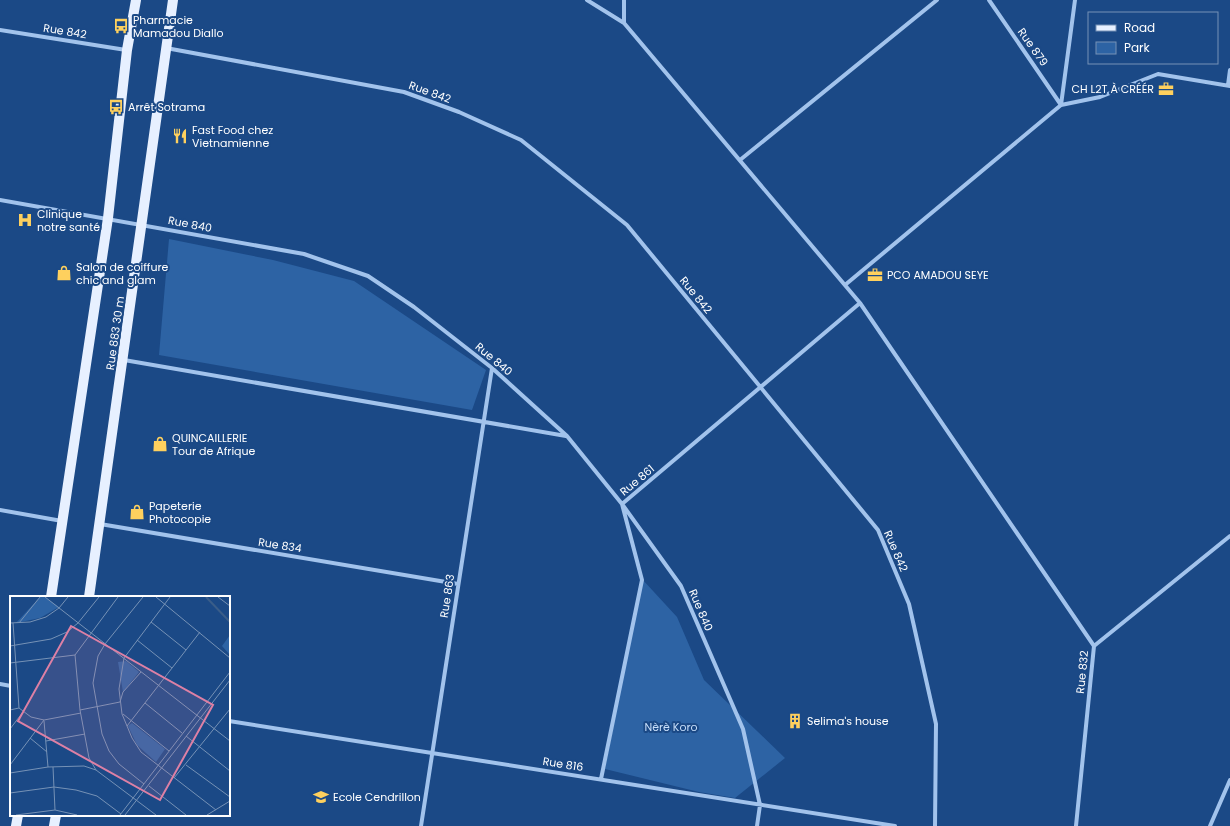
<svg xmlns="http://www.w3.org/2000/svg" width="1230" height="826" font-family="Poppins,sans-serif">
<rect width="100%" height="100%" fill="#1b4986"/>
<path fill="#2d63a4" d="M 169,239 L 273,260 L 354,281 L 486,370 L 472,410 L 159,355 Z
M 642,579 L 677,617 L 704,680 L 785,758 L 735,798 L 699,792 L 605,769 Z"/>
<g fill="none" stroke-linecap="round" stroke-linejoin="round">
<path stroke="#a2c3ec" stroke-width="4" d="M 587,0 L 624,23 L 860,303 L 1094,646
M 989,0 L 1061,105
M 624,23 L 624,0
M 0,30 L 126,50
M 166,48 L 404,92 L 459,112 L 521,140 L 627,225 L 878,530 L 909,604 L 936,724 L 935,826
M 1228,85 L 1230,70
M 1061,105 L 1075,0
M 740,160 L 937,0
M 0,200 L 304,254 L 368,276 L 414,307 L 492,368 L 567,436 L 622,504 L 681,586 L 743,729 L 760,805 L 757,826
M 845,285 L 1061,105 L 1100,97 L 1158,74 L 1230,86
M 124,360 L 566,436
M 0,510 L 62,521
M 100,524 L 458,584
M 0,684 L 11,686
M 229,721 L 895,826
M 601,779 L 642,580 L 622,504 L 860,303
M 421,826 L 492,368
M 1076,826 L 1094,646 L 1230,536
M 1210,826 L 1230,780"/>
<path stroke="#e7f0ff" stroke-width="10" d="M 51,597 L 108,218 L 127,50 L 136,0
M 89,597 L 173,0
M 16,826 L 18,815
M 54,826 L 56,815"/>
</g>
<defs>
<g id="bus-bare" transform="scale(1.2)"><path d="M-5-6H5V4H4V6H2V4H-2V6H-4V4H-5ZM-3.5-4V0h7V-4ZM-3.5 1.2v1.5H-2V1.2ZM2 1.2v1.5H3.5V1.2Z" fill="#fed05e" stroke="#1b4986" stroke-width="2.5" paint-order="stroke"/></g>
<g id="office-bare" transform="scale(1.2)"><path d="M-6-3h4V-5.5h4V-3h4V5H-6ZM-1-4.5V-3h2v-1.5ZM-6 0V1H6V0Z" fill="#fed05e" stroke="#1b4986" stroke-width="2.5" paint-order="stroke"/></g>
<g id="restaurant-bare" transform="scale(1.2)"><path d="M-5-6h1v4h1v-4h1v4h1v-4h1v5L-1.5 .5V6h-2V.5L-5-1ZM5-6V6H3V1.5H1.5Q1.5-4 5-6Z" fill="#fed05e" stroke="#1b4986" stroke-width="2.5" paint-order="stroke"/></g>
<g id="hospital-bare" transform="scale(1.2)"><path d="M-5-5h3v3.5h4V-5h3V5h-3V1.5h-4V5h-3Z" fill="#fed05e" stroke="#1b4986" stroke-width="2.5" paint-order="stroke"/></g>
<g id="shop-bare" transform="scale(1.2)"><path d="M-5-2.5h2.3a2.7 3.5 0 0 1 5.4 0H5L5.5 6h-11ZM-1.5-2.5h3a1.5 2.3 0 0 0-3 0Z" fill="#fed05e" stroke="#1b4986" stroke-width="2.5" paint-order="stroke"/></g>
<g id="building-bare" transform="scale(1.2)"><path d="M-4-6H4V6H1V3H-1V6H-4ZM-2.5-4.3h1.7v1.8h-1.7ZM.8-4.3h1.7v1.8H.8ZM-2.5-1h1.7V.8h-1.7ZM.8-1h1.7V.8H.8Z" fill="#fed05e" stroke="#1b4986" stroke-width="2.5" paint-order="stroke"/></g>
<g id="school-bare" transform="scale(1.2)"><path d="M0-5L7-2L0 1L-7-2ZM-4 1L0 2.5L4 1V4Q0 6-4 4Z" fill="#fed05e" stroke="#1b4986" stroke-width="2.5" paint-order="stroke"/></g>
</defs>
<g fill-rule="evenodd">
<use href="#bus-bare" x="121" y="26"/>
<use href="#office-bare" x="1166" y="89"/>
<use href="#bus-bare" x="116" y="107"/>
<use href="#restaurant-bare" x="180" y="136"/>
<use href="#hospital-bare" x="25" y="220"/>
<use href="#shop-bare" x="64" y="273"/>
<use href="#office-bare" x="875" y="275"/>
<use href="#shop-bare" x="160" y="444"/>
<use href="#shop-bare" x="137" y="512"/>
<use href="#building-bare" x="795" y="721"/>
<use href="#school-bare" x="321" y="797"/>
</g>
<g text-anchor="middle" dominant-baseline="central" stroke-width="4" stroke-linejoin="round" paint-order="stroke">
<g font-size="11" fill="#fff" stroke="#1b4986" text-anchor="start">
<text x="133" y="20">Pharmacie<tspan x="133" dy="13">Mamadou Diallo</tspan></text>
<text x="1154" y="89" text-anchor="end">CH L2T À CRÉÉR</text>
<text x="128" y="107">Arrêt Sotrama</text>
<text x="192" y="130">Fast Food chez<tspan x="192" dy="13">Vietnamienne</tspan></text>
<text x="37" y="214">Clinique<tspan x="37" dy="13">notre santé</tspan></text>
<text x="76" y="267">Salon de coiffure<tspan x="76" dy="13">chic and glam</tspan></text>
<text x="887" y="275">PCO AMADOU SEYE</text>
<text x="172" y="438">QUINCAILLERIE<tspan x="172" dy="13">Tour de Afrique</tspan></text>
<text x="149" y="506">Papeterie<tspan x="149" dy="13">Photocopie</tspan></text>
<text x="807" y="721">Selima's house</text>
<text x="333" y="797">Ecole Cendrillon</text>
</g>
<g font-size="11" fill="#fff" stroke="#1b4986">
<text transform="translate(65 31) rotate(9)">Rue 842</text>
<text transform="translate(1033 47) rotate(55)">Rue 879</text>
<text transform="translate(430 92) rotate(20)">Rue 842</text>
<text transform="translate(190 224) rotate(11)">Rue 840</text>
<text transform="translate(696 295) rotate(51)">Rue 842</text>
<text transform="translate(115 333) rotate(-82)">Rue 883 30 m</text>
<text transform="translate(494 359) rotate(40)">Rue 840</text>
<text transform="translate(637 480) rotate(-40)">Rue 861</text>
<text transform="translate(280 545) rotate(9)">Rue 834</text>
<text transform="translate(896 551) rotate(67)">Rue 842</text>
<text transform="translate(447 596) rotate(-81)">Rue 863</text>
<text transform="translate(701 610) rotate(67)">Rue 840</text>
<text transform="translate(1082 672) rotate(-84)">Rue 832</text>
<text transform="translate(563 764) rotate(9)">Rue 816</text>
</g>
<g font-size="11" fill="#c7def9" stroke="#1b4986">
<text x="671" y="727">Nèrè Koro</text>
</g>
</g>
<g transform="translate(10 596)">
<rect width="220" height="220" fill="#1b4986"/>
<path d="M 30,1 L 35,1 L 49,11 L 30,22 L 6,27 ZM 220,39 L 220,59 L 212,50 ZM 116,65 L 129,76 L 113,96 L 108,66 ZM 122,127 L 155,153 L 146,166 L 127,149 L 118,130 Z" fill="#2d63a4"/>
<path fill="none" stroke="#3a5d89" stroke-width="2" d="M 196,1 L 220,26"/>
<path fill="none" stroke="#7692b6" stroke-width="1" d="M 35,1 L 220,145M 133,1 L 95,48 L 88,60 L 83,87 L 92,138 L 99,155 L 109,168 L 134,188M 146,1 L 220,62M 160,1 L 114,62 L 109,93 L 112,118 L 122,142 L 131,156 L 206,214M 208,1 L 220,10M 141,26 L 176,54M 0,27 L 20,26 L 36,21 L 49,12 L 58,1M 3,27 L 9,112M 9,27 L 30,1M 127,44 L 162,72M 0,50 L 41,43 L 57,36 L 68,27 L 89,1M 65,59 L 70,114 L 79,162 L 86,174M 0,67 L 65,59 L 108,1M 135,107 L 172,137M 0,114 L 9,112 L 21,121 L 34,124 L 71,117M 70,114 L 110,106 L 113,96 L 131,76M 113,118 L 159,155M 34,125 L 38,171M 117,130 L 190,36M 0,133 L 13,116M 176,140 L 220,175M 20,142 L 37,156M 36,145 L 75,138M 0,169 L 34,124M 176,169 L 220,201M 43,171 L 45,214M 0,177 L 38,171 L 74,170 L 86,174 L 146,219M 164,182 L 220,113M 139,190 L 176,219M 0,197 L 44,191 L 66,194 L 87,200 L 111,218M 6,219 L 45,214 L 67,219M 110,219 L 220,76M 115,219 L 220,84M 197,219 L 220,205"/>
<path fill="#dd80a5" fill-opacity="0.15" stroke="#dd80a5" stroke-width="2" d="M 61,30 L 203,109 L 150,204 L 8,125 Z"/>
<rect width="220" height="220" fill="none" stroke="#fff" stroke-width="2"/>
</g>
<rect x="1088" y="12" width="130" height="52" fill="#1b4986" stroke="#7692b6"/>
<rect x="1096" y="25" width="20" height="6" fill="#e7f0ff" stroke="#7692b6"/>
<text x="1124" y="32" font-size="12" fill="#ffffff">Road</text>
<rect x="1096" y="42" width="20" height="12" fill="#2d63a4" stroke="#7692b6"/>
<text x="1124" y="52" font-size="12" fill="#ffffff">Park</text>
</svg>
